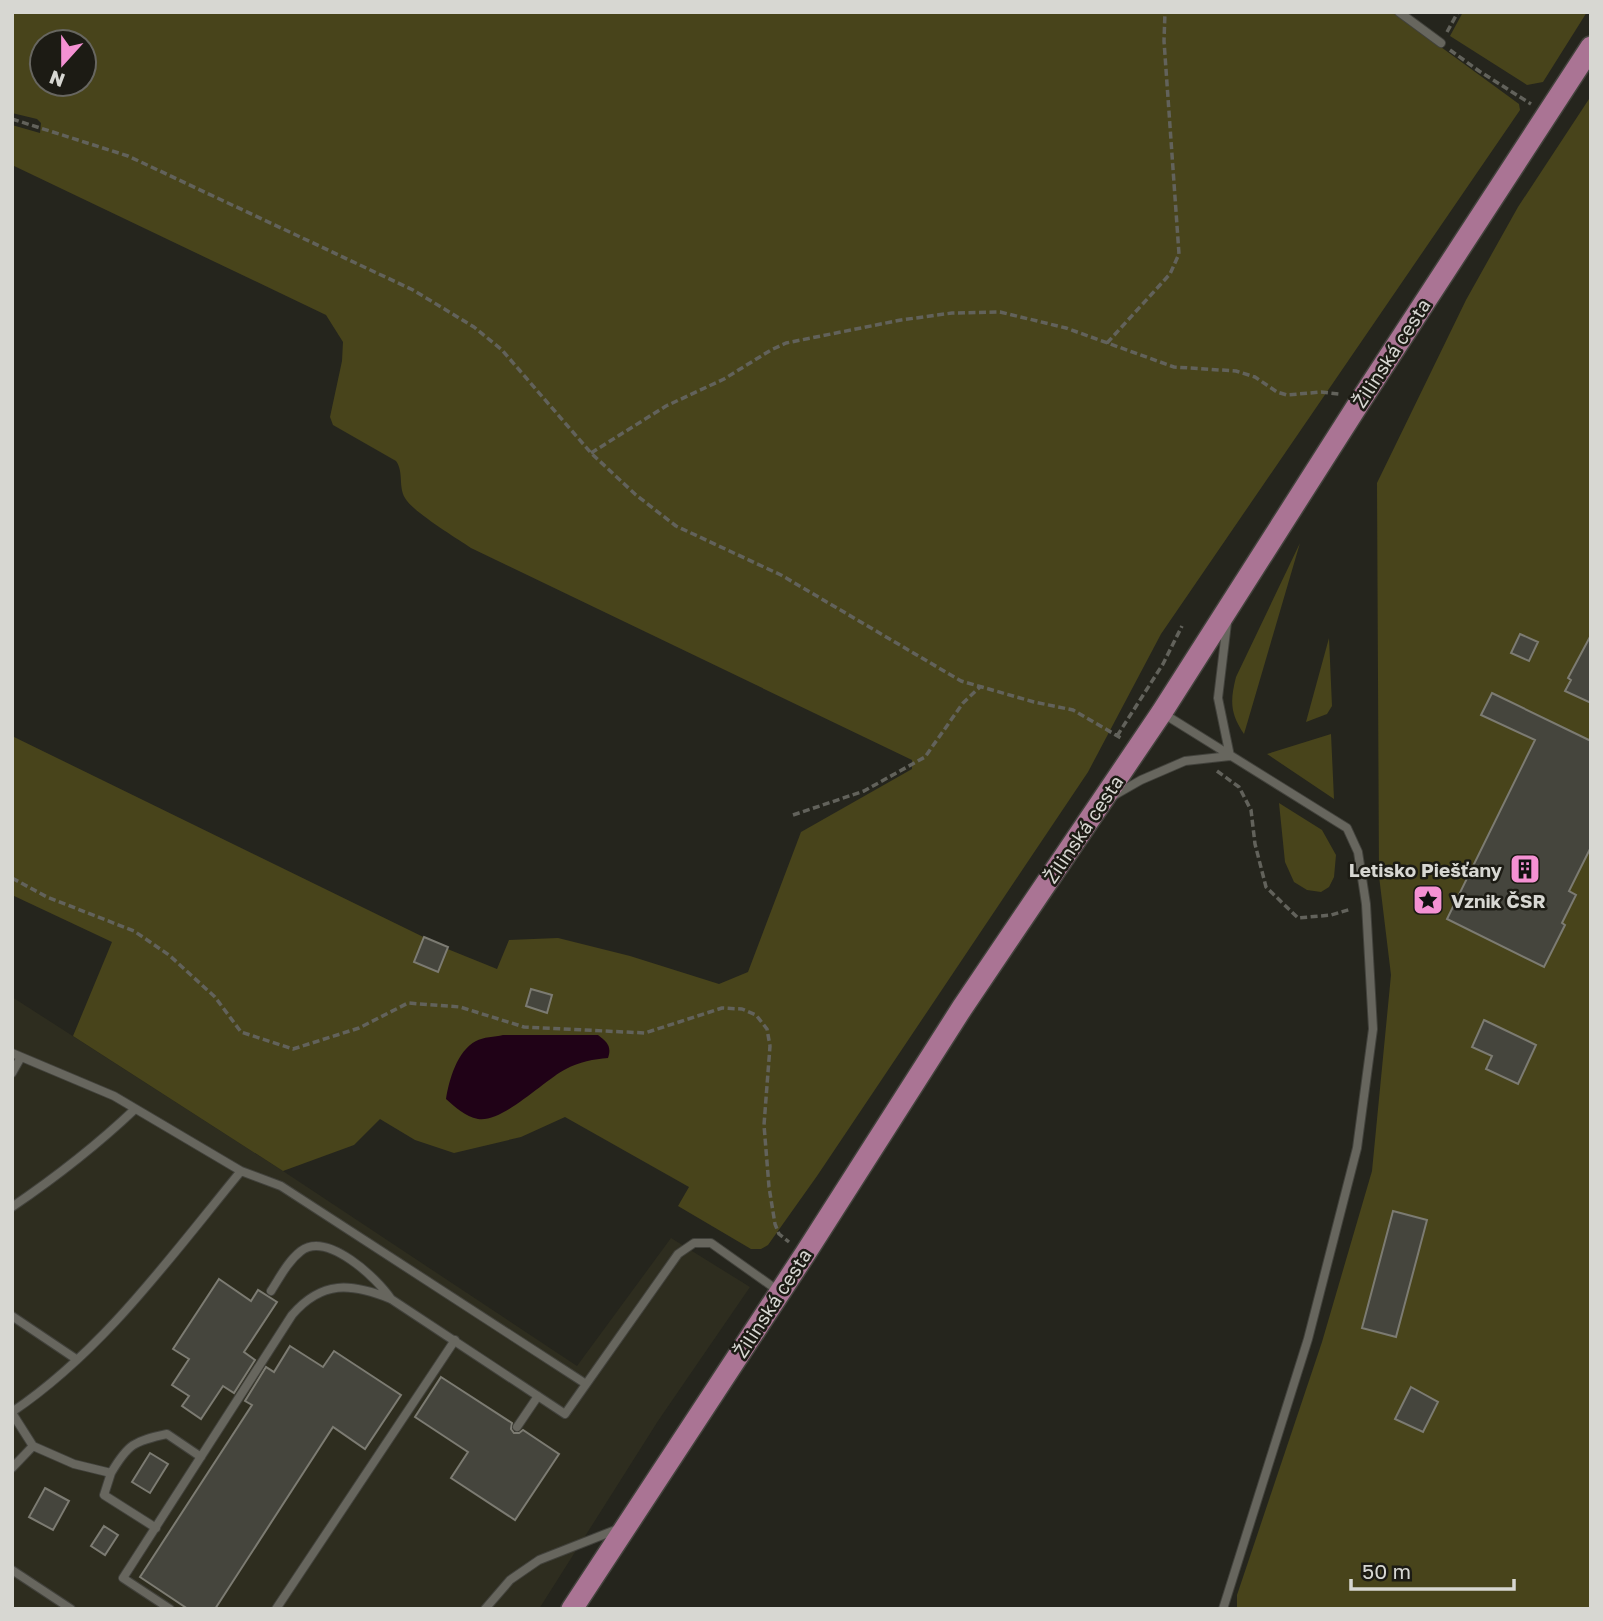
<svg xmlns="http://www.w3.org/2000/svg" width="1603" height="1621" font-family="'Golos Text',sans-serif">
<rect width="100%" height="100%" fill="#25251d"/>
<path fill="#2e2d1f" d="M 12,997 L 283,1171 L 577,1366 L 671,1238 L 750,1287 L 658,1421 L 539,1609 L 12,1609 Z"/>
<path fill="#48441b" fill-rule="evenodd" d="M 12,12 L 1393,12 L 1519,104 L 1520,110 L 1161,634 L 1088,772 L 817,1176 L 768,1245 L 761,1249 L 751,1249 L 678,1206 L 689,1187 L 565,1117 L 521,1137 L 454,1153 L 415,1140 L 380,1119 L 354,1145 L 283,1171 L 73,1036 L 112,942 L 12,895 L 12,736 L 450,950 L 497,969 L 509,940 L 558,938 L 630,956 L 719,984 L 748,972 L 801,832 L 912,769 L 912,760 L 471,548 C 455,537 413,512 405,498 C 398,486 404,472 396,461 L 333,425 L 330,417 L 342,361 L 343,342 L 326,315 L 12,165 L 12,125 L 40,133 L 41,123 L 37,119 L 12,113 ZM 42,42 L 84,42 L 84,84 L 42,84 Z
M 1463,12 L 1587,12 L 1543,82 L 1527,85 L 1450,36 Z
M 1591,96 L 1591,1609 L 1237,1609 L 1237,1595 L 1322,1342 L 1372,1171 L 1391,975 L 1379,876 L 1377,483 L 1466,300 L 1518,207 Z
M 1300,543 L 1244,734 C 1230,713 1230,701 1236,677 Z
M 1329,638 L 1332,706 L 1327,714 L 1306,722 Z
M 1331,734 L 1334,799 L 1267,754 Z
M 1279,803 L 1322,830 L 1336,855 L 1334,877 L 1329,887 L 1321,892 L 1307,890 L 1294,882 L 1285,862 Z"/>
<path fill="#200217" d="M 503,1035 L 598,1035 C 607,1042 612,1046 608,1058 C 594,1059 579,1062 566,1069 C 544,1080 503,1123 478,1119 C 465,1116 456,1108 446,1099 C 449,1080 457,1051 476,1041 C 483,1037 495,1037 503,1035 Z"/>
<path fill="#45453d" stroke="#7c7b72" stroke-width="2" d="M 1520,634 L 1538,642 L 1529,661 L 1511,653 Z
M 1591,635 L 1591,703 L 1565,691 L 1571,680 L 1568,678 Z
M 1492,693 L 1591,741 L 1591,847 L 1569,891 L 1576,895 L 1562,923 L 1565,925 L 1544,967 L 1447,919 L 1535,740 L 1481,715 Z
M 424,937 L 448,947 L 438,972 L 414,962 Z
M 531,989 L 552,995 L 547,1013 L 526,1006 Z
M 1484,1020 L 1536,1045 L 1518,1084 L 1486,1069 L 1492,1056 L 1472,1047 Z
M 1393,1211 L 1427,1220 L 1396,1337 L 1362,1328 Z
M 219,1279 L 251,1301 L 258,1290 L 277,1302 L 244,1352 L 255,1360 L 234,1393 L 223,1386 L 201,1419 L 182,1406 L 189,1396 L 172,1385 L 189,1359 L 173,1349 Z
M 290,1346 L 323,1367 L 334,1351 L 401,1395 L 365,1449 L 333,1427 L 215,1609 L 188,1609 L 140,1577 L 252,1405 L 245,1401 L 266,1367 L 274,1372 Z
M 441,1377 L 512,1423 L 511,1429 L 514,1433 L 519,1433 L 523,1430 L 559,1454 L 515,1520 L 451,1478 L 468,1452 L 415,1417 Z
M 1411,1387 L 1438,1402 L 1423,1432 L 1395,1419 Z
M 150,1453 L 168,1464 L 150,1493 L 132,1482 Z
M 45,1488 L 69,1501 L 53,1530 L 29,1517 Z
M 104,1526 L 118,1535 L 105,1555 L 91,1546 Z"/>
<g fill="none" stroke-linecap="round" stroke-linejoin="round">
<g stroke="#42423c" stroke-width="10">
<path id="lane" d="M 1399,12 L 1441,43
M 1164,714 L 1347,828 L 1358,852 L 1366,904 L 1373,1029 L 1357,1148 L 1308,1339 L 1223,1609
M 1113,796 L 1141,780 L 1185,761 L 1230,756 L 1218,698 L 1227,623
M 12,1053 L 114,1096 L 241,1171 L 281,1186 L 586,1384
M 12,1073 L 21,1057
M 12,1207 C 56,1177 96,1146 135,1109
M 271,1291 C 280,1277 288,1261 301,1251 C 327,1231 377,1278 391,1299
M 12,1316 L 76,1359
M 12,1412 C 104,1350 171,1256 241,1171
M 12,1413 L 33,1446 L 12,1468
M 517,1427 L 538,1396
M 33,1446 L 74,1464 L 111,1473 L 104,1495 L 156,1528
M 111,1473 C 128,1444 134,1441 167,1434 L 201,1457
M 12,1570 L 71,1609
M 170,1609 L 123,1578 L 292,1315 C 322,1280 351,1283 391,1299 L 565,1414 L 678,1254 L 694,1243 L 711,1243 L 780,1292
M 276,1609 L 455,1340
M 485,1609 L 510,1580 L 539,1560 L 618,1529"/>
</g>
<g stroke="#42423c" stroke-width="24">
<path id="primary" d="M 572,1609 L 805,1254 L 962,1008 L 1162,712 L 1359,403 L 1591,47"/>
</g>
<path stroke="#62625b" stroke-width="3.5" stroke-dasharray="7 3.5" stroke-linecap="butt" d="M 1447,32 L 1458,12
M 1450,50 L 1479,71 L 1531,104
M 12,119 L 128,156 L 413,290 L 474,327 L 502,350 L 591,453 L 636,495 L 676,526 L 781,575 L 961,681 L 1034,702 L 1073,710 L 1121,738
M 1107,343 L 1170,274 L 1179,254 L 1164,41 L 1165,12
M 591,453 L 666,406 L 724,379 L 771,350 L 786,343 L 901,320 L 952,313 L 1000,312 L 1066,328 L 1174,367 L 1236,371 L 1255,377 L 1277,392 L 1287,395 L 1321,392 L 1339,394
M 1117,736 L 1163,664 L 1182,626
M 1217,771 L 1239,787 L 1251,810 L 1255,844 L 1266,887 L 1298,918 L 1331,915 L 1351,909
M 793,815 L 864,791 L 925,757 L 963,703 L 981,686
M 12,878 L 47,897 L 134,931 L 169,955 L 215,997 L 241,1032 L 293,1049 L 359,1028 L 408,1003 L 460,1007 L 524,1027 L 645,1033 L 722,1008 L 742,1009 L 756,1015 L 767,1029 L 770,1046 L 764,1125 L 769,1187 L 775,1224 L 779,1234 L 789,1242"/>
<use href="#lane" stroke="#67665e" stroke-width="8"/>
<use href="#primary" stroke="#aa7494" stroke-width="21"/>
</g>
<defs>
<g id="building-square" transform="scale(1.575)"><rect x="-9" y="-9" width="18" height="18" rx="4" fill="#f491d3" stroke="#1c1b14"/><path d="M-4-6H4V6H1V3H-1V6H-4ZM-2.5-4.3h1.7v1.8h-1.7ZM.8-4.3h1.7v1.8H.8ZM-2.5-1h1.7V.8h-1.7ZM.8-1h1.7V.8H.8Z" fill="#111"/></g>
<g id="sight-square" transform="scale(1.575)"><rect x="-9" y="-9" width="18" height="18" rx="4" fill="#f491d3" stroke="#1c1b14"/><path d="M0-6L1.8-2.2L6-1.7L2.9 1.2L3.7 5.4L0 3.3L-3.7 5.4L-2.9 1.2L-6-1.7L-1.8-2.2Z" fill="#111"/></g>
</defs>
<g fill-rule="evenodd">
<use href="#building-square" x="1525" y="869"/>
<use href="#sight-square" x="1428" y="900"/>
</g>
<g text-anchor="middle" dominant-baseline="central" stroke-width="5" stroke-linejoin="round" paint-order="stroke">
<g font-size="19" fill="#d7d7d2" stroke="#1c1b14">
<text transform="translate(1391 353) rotate(-57)">Žilinská cesta</text>
<text transform="translate(1083 829) rotate(-56)">Žilinská cesta</text>
<text transform="translate(772 1303) rotate(-57)">Žilinská cesta</text>
</g>
<g font-size="19" font-weight="bold" fill="#d7d7d2" stroke="#1c1b14" text-anchor="end">
<text x="1502" y="869">Letisko Piešťany</text>
<text x="1451" y="900" text-anchor="start">Vznik ČSR</text>
</g>
</g>
<rect width="1603" height="1621" fill="none" stroke="#d7d7d2" stroke-width="28"/>
<g transform="translate(63 63) rotate(201)"><circle r="33" fill="#1c1b14" stroke="#676660" stroke-width="2"/>
<path d="M0-5L12 26L0 18L-12 26Z" fill="#f491d3"/>
<text y="-10" font-size="19" font-weight="bold" text-anchor="middle" fill="#d7d7d2">N</text>
</g>
<path d="M1351 1579v10h163v-10" fill="none" stroke="#d7d7d2" stroke-width="3.5"/>
<text x="1362" y="1579" font-size="21" fill="#d7d7d2" stroke="#1c1b14" stroke-width="5" paint-order="stroke">50 m</text>
</svg>
